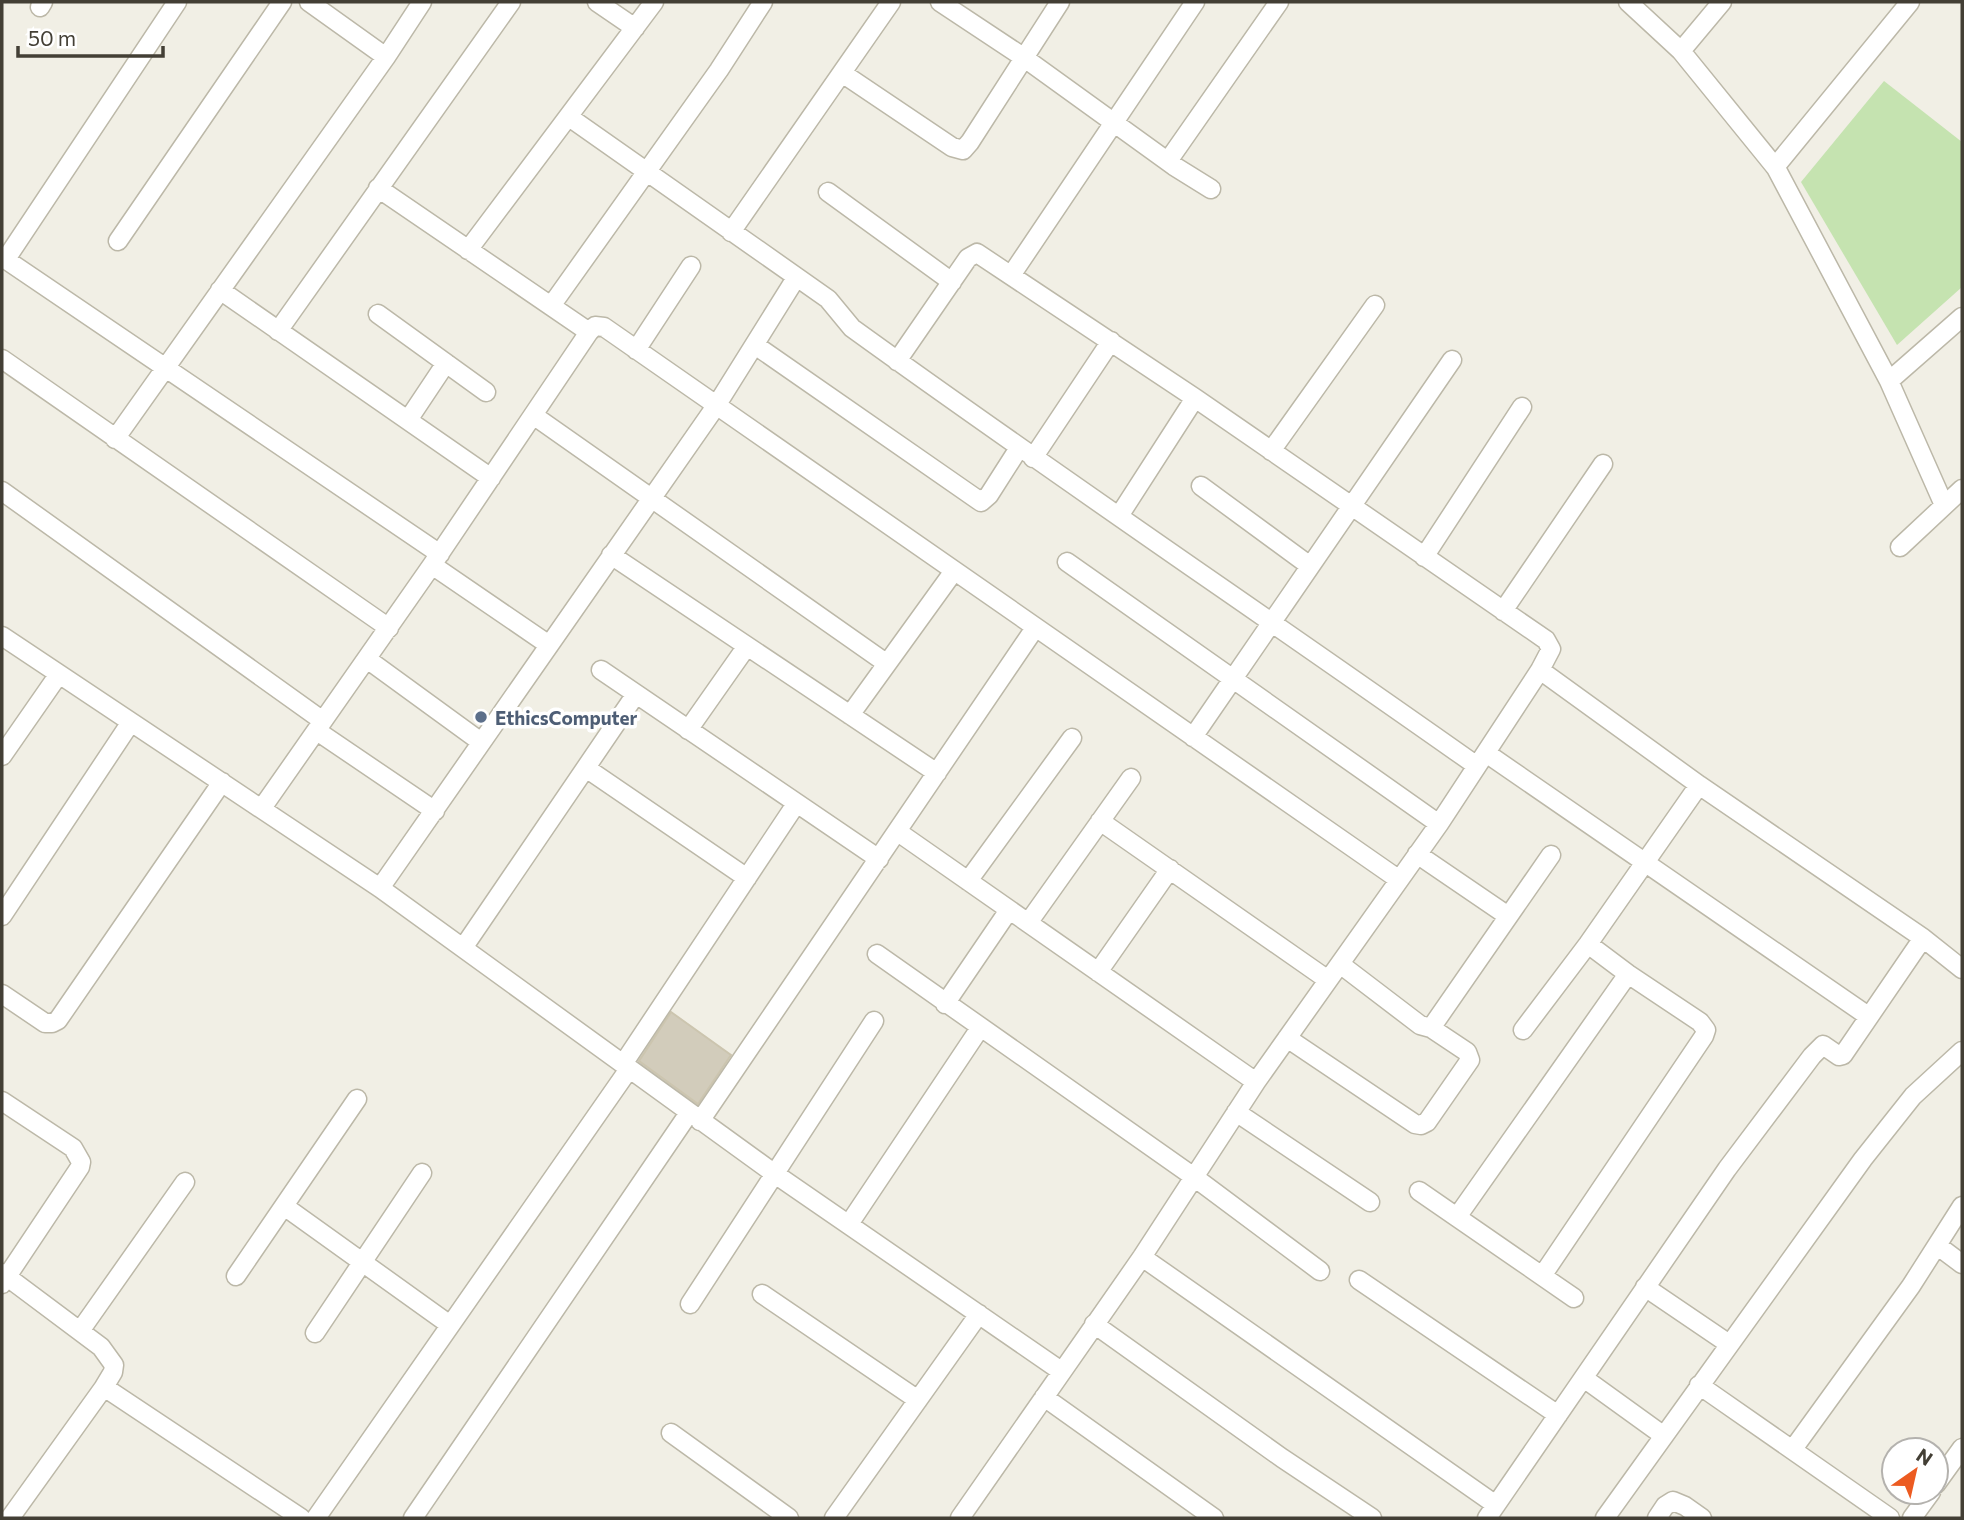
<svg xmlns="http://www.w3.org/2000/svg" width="1964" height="1520" font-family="Commissioner,sans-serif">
<defs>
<filter id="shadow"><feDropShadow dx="-5.5" dy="5.5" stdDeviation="2" flood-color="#0004"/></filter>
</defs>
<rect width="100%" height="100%" fill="#f1efe5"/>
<path fill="#c5e3b0" d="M 1884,81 L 1962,142 L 1962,287 L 1897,345 L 1801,182 Z"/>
<path fill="#d2ccbb" stroke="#ccc5af" stroke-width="2" filter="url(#shadow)" d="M 671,1012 L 731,1055 L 698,1104 L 639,1061 Z"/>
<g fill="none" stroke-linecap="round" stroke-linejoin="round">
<g stroke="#bcb8a8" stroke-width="21">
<path id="minor" d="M 309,2 L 386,57 L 422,2
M 597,2 L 635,28
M 940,2 L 1023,57 L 1174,166 L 1211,189
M 1628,2 L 1681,51 L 1776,168 L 1889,381 L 1944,505
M 40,7 L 43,2
M 1681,51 L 1722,2
M 842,73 L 952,147 L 963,150 L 970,142 L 1060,2
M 569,117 L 828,299 L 852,328 C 1058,477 1269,619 1477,766
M 1168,161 L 1279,2
M 1775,167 L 1910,2
M 378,188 L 589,332 L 595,326 L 604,327 L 1398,879
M 828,192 L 952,282
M 731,232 L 891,2
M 118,241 L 282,2
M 468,250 L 654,2
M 2,257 L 440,554
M 6,259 L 177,2
M 1012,274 L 1195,2
M 220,290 L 491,478
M 551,306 L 719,70 L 763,2
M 378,314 L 486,392
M 278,331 L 511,2
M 755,345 L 981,502 L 989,495 L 1019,448
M 636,350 L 691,266
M 2,359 L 389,628
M 897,361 L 968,258 L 977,253 L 1195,398 L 1546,640 L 1551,649 L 1540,670 L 1439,824 L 1256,1082 L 1142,1257 L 960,1518
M 1889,381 L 1962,317
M 533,415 L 886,663
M 408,420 L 446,363
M 115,439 L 386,57
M 1271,451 L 1375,305
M 1033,458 L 1111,341
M 1201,486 L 1310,566
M 2,491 L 323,721
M 1119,516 L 1195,398
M 1900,547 L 1962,489
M 611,555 L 937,773
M 1424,557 L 1522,407
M 1067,562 L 1439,824
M 432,565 L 549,645
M 1503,611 L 1603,464
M 2,636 L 380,888 L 775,1174 L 1061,1371
M 367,659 L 481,742
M 601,670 L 879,859
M 1540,670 L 1699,785
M 850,715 L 954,571
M 688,730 L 747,646
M 317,731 L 435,811
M 1193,737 L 1452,360
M 1486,753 L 1868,1016
M 2,756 L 59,674
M 586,768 L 747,878
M 262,808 L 432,565 L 589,332
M 1100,821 L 1328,980
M 898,832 L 1256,1082
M 1417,854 L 1508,916
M 968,881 L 1072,738
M 380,888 L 716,406 L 796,278
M 2,916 L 131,722
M 1028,923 L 1131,778
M 463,948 L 636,694
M 877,954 L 1194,1177 L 1320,1271
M 1340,964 L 1420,1025 L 1431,1028 L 1551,855
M 1098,972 L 1170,869
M 2,994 L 45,1023 L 52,1023 L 58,1020 L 222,782
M 945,1004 L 1009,910
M 1523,1030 L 1588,944 L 1699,785 L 1923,938 L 1962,969
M 1287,1038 L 1415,1124 L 1421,1125 L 1427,1122 L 1470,1060 L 1467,1052 L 1431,1028
M 623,1064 L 796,804
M 2,1101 L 73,1148 L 81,1162 L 80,1167 L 2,1284
M 1236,1112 L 1370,1202
M 700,1121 L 1035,628
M 1419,1191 L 1574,1298
M 284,1206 L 450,1325
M 1457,1217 L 1628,974
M 849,1224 L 980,1028
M 1938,1246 L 1962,1264
M 1142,1257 L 1496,1505
M 2,1273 L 101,1347 L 114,1365 L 113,1372 L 104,1387
M 236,1276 L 357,1099
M 1542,1276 L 1704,1036 L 1706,1030 L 1700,1022 L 1628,974 L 1588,944
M 1359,1280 L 1558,1415
M 1645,1287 L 1729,1344
M 762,1294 L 918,1400
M 690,1304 L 874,1021
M 1094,1324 L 1282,1458 L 1372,1518
M 80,1331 L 185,1182
M 315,1333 L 422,1173
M 1585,1379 L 1664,1436
M 1699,1385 L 1890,1518
M 1044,1397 L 1214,1518
M 671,1433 L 789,1518
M 1793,1449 L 1911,1286 L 1962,1206
M 1936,1484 L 1962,1448
M 10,1518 L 104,1387 L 301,1518
M 316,1518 L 629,1069
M 413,1518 L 689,1113
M 834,1518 L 979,1314
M 1487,1518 L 1727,1169 L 1812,1056 L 1823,1045 L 1839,1056 L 1843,1055 L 1923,938
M 1605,1518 L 1863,1159 L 1913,1096 L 1962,1051
M 1657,1518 L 1665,1506 L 1673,1501 L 1685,1506 L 1702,1518
M 1912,1518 L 1931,1492"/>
</g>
<use href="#minor" stroke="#fff" stroke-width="18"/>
</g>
<circle fill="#5c6f8a" stroke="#fff" stroke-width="2.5" cx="481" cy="717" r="7"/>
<g text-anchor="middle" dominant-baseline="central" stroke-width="7" stroke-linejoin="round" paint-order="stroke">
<g font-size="19" font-weight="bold" fill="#4e5e75" stroke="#fff" text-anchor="start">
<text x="495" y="717">EthicsComputer</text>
</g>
</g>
<rect width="1964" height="1520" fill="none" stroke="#433f35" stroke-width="7"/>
<g transform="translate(1915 1471) rotate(34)"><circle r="33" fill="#ffffff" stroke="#b4b2ae" stroke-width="2"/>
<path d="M0-5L12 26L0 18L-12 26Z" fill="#ec5b21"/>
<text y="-10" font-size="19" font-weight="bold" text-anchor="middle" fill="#433f35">N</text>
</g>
<path d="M18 46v10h145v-10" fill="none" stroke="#433f35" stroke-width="3.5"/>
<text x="28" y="46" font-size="21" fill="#433f35" stroke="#ffffff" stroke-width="5" paint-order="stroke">50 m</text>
</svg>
